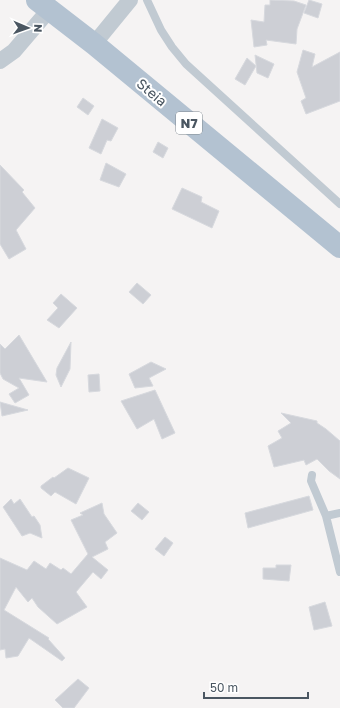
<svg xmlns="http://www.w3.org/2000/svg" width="340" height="708" font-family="'Golos Text',sans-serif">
<rect width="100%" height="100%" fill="#f5f3f3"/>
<path fill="#cdcfd5" stroke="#d7d9de" d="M 270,0 L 294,1 L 306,5 L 297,29 L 296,44 L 266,40 L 267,45 L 254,47 L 251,20 L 264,22 L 265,5 L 270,5 Z
M 309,0 L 322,4 L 318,18 L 304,13 Z
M 303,50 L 315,54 L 312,67 L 340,52 L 340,101 L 306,114 L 301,101 L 306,98 L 297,72 Z
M 255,55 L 274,64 L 268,78 L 257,73 Z
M 247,58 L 256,66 L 245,85 L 235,79 Z
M 83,98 L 94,106 L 88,115 L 77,107 Z
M 102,119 L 118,128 L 111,141 L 107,140 L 101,154 L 89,148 Z
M 158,142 L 168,148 L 163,158 L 153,152 Z
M 106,163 L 126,174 L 119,187 L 100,180 Z
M 0,165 L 24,190 L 22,192 L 35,208 L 16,230 L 26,249 L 9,259 L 0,244 Z
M 182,188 L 202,197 L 201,202 L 219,211 L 212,228 L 172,209 Z
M 137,283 L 151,295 L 143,304 L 129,292 Z
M 61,294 L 77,308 L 59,328 L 47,320 L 58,308 L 53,303 Z
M 19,335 L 47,382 L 19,378 L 29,395 L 15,403 L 9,394 L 19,388 L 3,379 L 0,373 L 0,344 L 5,349 Z
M 71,342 L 70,369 L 61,387 L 56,375 L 57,368 Z
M 151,362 L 166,369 L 149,378 L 153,386 L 135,388 L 129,374 Z
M 99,374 L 100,391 L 89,392 L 88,375 Z
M 155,390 L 175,433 L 162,439 L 154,419 L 137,429 L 121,401 Z
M 0,402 L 28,410 L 2,416 Z
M 281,413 L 317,421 L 317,423 L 326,429 L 340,441 L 340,479 L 329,471 L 317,459 L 306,465 L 304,460 L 274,467 L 268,446 L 282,438 L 278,431 L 291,423 Z
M 68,468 L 89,478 L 76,504 L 55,492 L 51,496 L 41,488 L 41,486 L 53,477 L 54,478 Z
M 309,496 L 313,510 L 248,528 L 245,513 Z
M 11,499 L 14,504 L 20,499 L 32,517 L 34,516 L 40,525 L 42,538 L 30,533 L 22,536 L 3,507 Z
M 102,503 L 104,514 L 117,533 L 105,542 L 108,549 L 92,557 L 108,570 L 101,579 L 93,572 L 76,592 L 87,607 L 57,624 L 38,607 L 32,598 L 28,602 L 16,587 L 4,610 L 49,638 L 48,639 L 65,658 L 62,661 L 29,638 L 18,656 L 6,658 L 5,649 L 0,650 L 0,558 L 27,570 L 34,561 L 46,569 L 50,563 L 61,570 L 63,568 L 71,574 L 88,554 L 71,520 L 83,515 L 80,513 Z
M 138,503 L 149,512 L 142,520 L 131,511 Z
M 165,537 L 173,543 L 164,556 L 155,549 Z
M 276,565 L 291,565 L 289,581 L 263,579 L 263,568 L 276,568 Z
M 325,602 L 332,626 L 314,630 L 309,607 Z
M 78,679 L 89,688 L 74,708 L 63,708 L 55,700 Z"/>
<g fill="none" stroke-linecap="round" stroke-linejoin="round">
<path stroke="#c1cad2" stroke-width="8" d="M 147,0 L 161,30 L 172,47 L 186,64 L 340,204
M 312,475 L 311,481 L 326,516 L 340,513
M 326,516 L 340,572"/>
<path stroke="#c1cad2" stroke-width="16" d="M 94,44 L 130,0
M 0,61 L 14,51 L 49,10"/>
<path stroke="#b3c2d1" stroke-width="22" d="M 37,0 L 94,44 L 340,247"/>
</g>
<g text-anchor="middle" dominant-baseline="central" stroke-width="4" stroke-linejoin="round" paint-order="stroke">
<rect fill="#fff" stroke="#808990" stroke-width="1" x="176" y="112" width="26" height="22" rx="3"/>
<g font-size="13" font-weight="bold" fill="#4a5661">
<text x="189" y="123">N7</text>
</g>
<g font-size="14" fill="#4a5661" stroke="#fff">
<text transform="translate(152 92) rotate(40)">Steia</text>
</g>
</g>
<g transform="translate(28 28) rotate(92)" stroke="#ffffff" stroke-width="3" paint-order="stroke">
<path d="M0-3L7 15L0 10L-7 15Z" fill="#4a5661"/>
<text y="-6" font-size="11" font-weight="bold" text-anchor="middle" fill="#4a5661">N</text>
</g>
<path d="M204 692v6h104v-6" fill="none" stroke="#4a5661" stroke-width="2"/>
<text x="210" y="692" font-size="12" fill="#4a5661" stroke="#ffffff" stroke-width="3" paint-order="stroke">50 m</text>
</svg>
